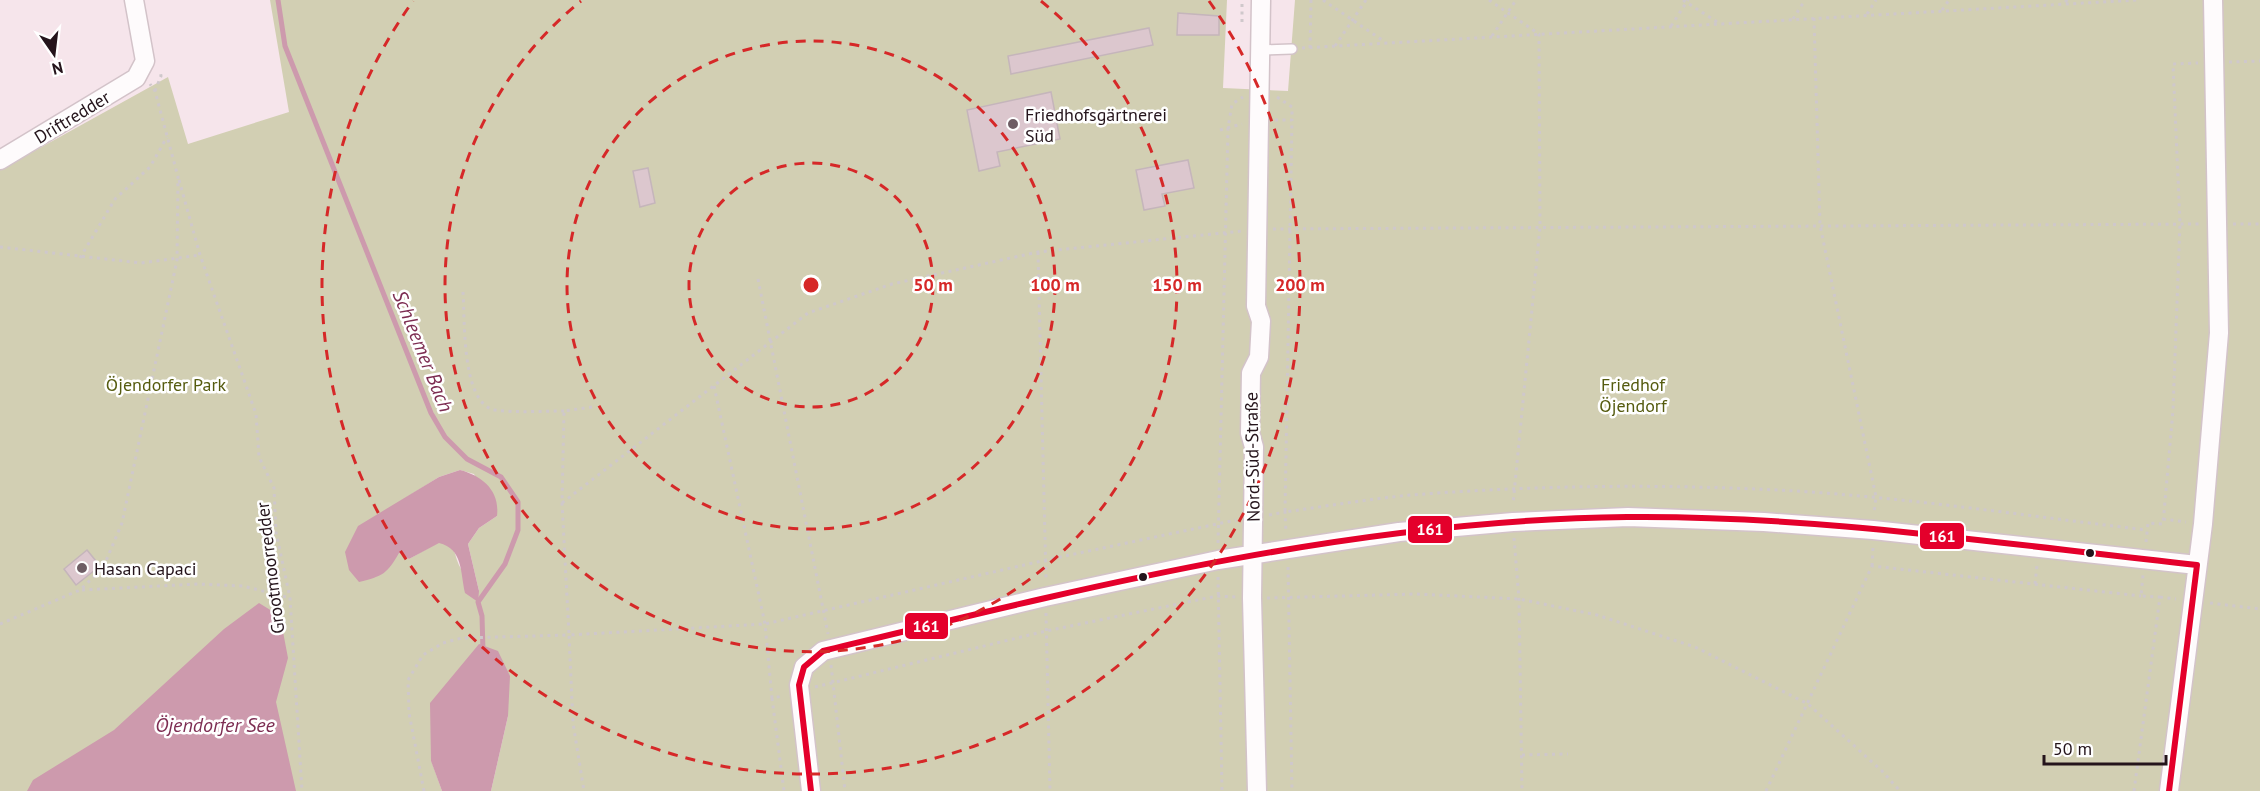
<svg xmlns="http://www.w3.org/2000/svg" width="2260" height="791" font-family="'PT Sans',sans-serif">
<rect width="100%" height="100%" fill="#f6e5eb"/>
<path fill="#d2cfb3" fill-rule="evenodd" d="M 270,0 L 1227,0 L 1223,88 L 1288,91 L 1295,0 L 2260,0 L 2260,791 L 491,791 L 508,716 L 431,760 L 442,791 L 0,791 L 0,170 L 168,77 L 188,144 L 289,112 ZM 460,470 L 474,474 L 497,516 L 479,528 L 468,544 L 479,591 C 473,584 463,575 460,567 C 452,551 459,548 439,542 L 409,559 L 399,553 L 399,502 L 439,477 Z"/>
<path fill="#cd9aad" d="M 460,470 C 483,476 500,491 497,516 L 479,528 L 468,544 L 479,591 L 478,602 L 465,593 C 460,571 463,549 439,543 L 409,559 L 399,553 C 387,574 383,576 359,582 L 349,570 L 345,552 L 358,526 L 439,477 Z
M 259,603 L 280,616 L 288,658 L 276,702 L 296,791 L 27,791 L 33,780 L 114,730 L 224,629 Z
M 479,644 L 498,651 L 510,676 L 508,716 L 491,791 L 442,791 L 431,761 L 430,703 Z"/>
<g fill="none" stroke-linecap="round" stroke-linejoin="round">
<path stroke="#cd9aad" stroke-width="5" d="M 278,0 L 285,46 L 431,413 L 445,437 L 467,459 L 501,477 L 518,502 L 518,530 L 505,564 L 478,602 L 482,616 L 483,651"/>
</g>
<path fill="#dcc7ce" stroke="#c5b5bb" stroke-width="1.5" d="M 1178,13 L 1219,16 L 1219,35 L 1177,35 Z
M 1149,28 L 1153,45 L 1011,74 L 1008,56 Z
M 1051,92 L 1060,139 L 997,152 L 1000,166 L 979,171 L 967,110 Z
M 1188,160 L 1194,188 L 1162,194 L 1165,206 L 1144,210 L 1136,170 Z
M 648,168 L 655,203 L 640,207 L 633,171 Z
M 87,550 L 100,566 L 76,585 L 64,569 Z"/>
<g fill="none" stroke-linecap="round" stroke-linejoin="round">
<g stroke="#d3c3c9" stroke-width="12">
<path id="service" d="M 1260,50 L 1292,49"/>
</g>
<g stroke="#d3c3c9" stroke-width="21">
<path id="minor" d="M 0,160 L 136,78 L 145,61 L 134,0
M 811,791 L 799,685 L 804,667 L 823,651 L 1045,597 L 1218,560 L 1399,532 L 1513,522 L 1628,517 L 1764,522 L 1873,530 L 2197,565
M 1257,791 L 1252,598 L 1254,447 L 1250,433 L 1251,373 L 1259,357 L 1261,321 L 1256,306 L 1261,0
M 2169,791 L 2203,524 L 2219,333 L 2213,0"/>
</g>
<path stroke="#cfc8cb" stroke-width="3" stroke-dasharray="3 4.5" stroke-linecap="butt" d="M 1323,0 L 1385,42
M 1489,0 L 1539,34 L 1540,227 L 1513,504
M 1683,0 L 1717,22
M 2065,0 L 2071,4
M 1942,10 L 1949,0
M 1867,14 L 1876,0
M 1814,18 L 1820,225 L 1876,497 L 1874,513
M 1793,19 L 1805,0
M 1242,22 L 1242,2
M 1671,26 L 1688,0
M 1492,36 L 1516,0
M 1335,46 L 1366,0
M 1302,48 L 2137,0
M 1310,48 L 1311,0
M 2229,62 L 2260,61
M 155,91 L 161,76 L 160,70
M 1277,97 L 1292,107 L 1292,120
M 1275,120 L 1292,120 L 1285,512 C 1327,506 1369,499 1411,495 C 1526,486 1640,484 1755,489 C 1887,494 2017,515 2147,530
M 1220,130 L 1242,124
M 179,180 L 200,255 L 256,414 L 259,457 L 274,488 L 276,532 L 290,598 L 302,791
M 2233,224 L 2260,224
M 1273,229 L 2202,224
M 0,247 L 141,263 L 200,255
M 1038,252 L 1046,579
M 80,258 L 115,199 L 150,167 L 167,137
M 758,279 L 828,634
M 463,292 C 465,319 461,404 495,410 C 516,413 541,411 564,411
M 714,386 L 765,624 L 772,698 L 783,696
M 592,407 L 564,411 L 562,503 L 569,635 L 765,624 L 1046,560 L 1236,520
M 562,503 L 808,313 L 892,284 L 1038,252 L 1242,231
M 1269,515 L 1285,512 L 1286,533
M 2163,519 L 2186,522
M 1514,538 L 1519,599 L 1522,791
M 2146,542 L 2148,523 L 2163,524 L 2173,410 L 2180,223 L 2173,64 L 2198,63
M 1218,543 L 1228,128 L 1232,104 L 1243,97
M 1872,566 L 1873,547
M 1288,567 L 1292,791
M 1218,577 L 1222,791
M 2035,584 L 2037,565
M 82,590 L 198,584 L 243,586 L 290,598
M 2160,597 L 2176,599
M 1267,598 L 1416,594 L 1519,599 L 1597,615 L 1695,647 L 1808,704 L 1882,771 L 1900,791
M 2210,603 L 2260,609
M 1046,613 L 1050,791
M 0,624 L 80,590 L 103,568 L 122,523 L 177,260 L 178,177 L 155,91 L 150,84
M 831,665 L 845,791
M 815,687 L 1046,631 L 1217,596 L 1237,597
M 772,698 L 784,791
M 1522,755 L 1568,754
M 424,791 L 409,713 L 408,680 L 423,655 L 443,643 L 462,638 L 569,635 L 573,723 L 584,791
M 1766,791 L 1872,566 L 2141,596
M 2134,791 L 2160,597 L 2141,596 L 2143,575"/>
<use href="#service" stroke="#fefbfc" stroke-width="9"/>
<use href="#minor" stroke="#fefbfc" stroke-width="18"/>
<g stroke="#fff" stroke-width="10">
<path id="bus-1" d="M 811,791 L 799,685 L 804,667 L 823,651 C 1087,587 1353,520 1627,517 C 1817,515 2008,545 2197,565
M 2169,791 L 2197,565"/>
</g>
<use href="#bus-1" stroke="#e4002b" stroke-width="6"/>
</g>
<g fill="none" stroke="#d62828" stroke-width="3" stroke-dasharray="10 8">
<circle cx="811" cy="285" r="122"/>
<circle cx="811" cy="285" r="244"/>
<path d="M1041 1A366 366 0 1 1 581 1"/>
<path d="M1209 1A489 489 0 1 1 413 1"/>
</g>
<g fill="#6e5d64" stroke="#fff" stroke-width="2">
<circle cx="1013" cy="124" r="6"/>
<circle cx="82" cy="568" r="6"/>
</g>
<g fill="#24141b" stroke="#fff" stroke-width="2">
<circle cx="2090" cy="553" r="5"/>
<circle cx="1143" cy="577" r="5"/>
</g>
<g text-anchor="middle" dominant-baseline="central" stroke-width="5" stroke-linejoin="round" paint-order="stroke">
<g font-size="18" fill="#24141b" stroke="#fff" text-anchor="start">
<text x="1025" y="114">Friedhofsgärtnerei<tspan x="1025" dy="21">Süd</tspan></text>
<text x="94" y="568">Hasan Capaci</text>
</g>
<g font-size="18" fill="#24141b" stroke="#fff">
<text transform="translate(72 117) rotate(-31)">Driftredder</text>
<text transform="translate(1252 457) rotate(-91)">Nord-Süd-Straße</text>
<text transform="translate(270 568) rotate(-97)">Grootmoorredder</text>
</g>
<g font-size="18" fill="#555b0f" stroke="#fff">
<text x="166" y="384">Öjendorfer Park</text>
<text x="1633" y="384">Friedhof<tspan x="1633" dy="21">Öjendorf</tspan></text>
</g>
<g font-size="20" font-style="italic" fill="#7d2d52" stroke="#fff">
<text transform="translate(423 351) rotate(68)">Schleemer Bach</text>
<text x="215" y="725">Öjendorfer See</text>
</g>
</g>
<circle cx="811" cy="285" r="9" fill="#d62828" stroke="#fff" stroke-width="3"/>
<g font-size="18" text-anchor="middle" font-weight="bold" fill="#d62828" stroke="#fff" stroke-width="5" stroke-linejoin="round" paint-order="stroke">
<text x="933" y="291">50 m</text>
<text x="1055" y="291">100 m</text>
<text x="1177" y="291">150 m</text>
<text x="1300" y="291">200 m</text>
</g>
<g stroke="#fff" stroke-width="2">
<rect x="1407" y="515" width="46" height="29" rx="6" fill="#e4002b"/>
<rect x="1919" y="522" width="46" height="28" rx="6" fill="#e4002b"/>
<rect x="904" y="612" width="45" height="28" rx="6" fill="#e4002b"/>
</g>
<g font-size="16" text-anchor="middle" font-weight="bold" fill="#fff">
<text x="1430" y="535">161</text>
<text x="1942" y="542">161</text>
<text x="926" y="632">161</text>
</g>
<g transform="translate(54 54) rotate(166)" stroke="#ffffff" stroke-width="4.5" paint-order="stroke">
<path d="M0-4.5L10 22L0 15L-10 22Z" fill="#24141b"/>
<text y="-9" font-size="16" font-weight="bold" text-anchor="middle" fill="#24141b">N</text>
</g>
<path d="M2044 755v9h122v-9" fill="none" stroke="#24141b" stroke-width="3"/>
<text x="2053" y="755" font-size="18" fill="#24141b" stroke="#ffffff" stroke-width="4.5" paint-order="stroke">50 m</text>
</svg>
